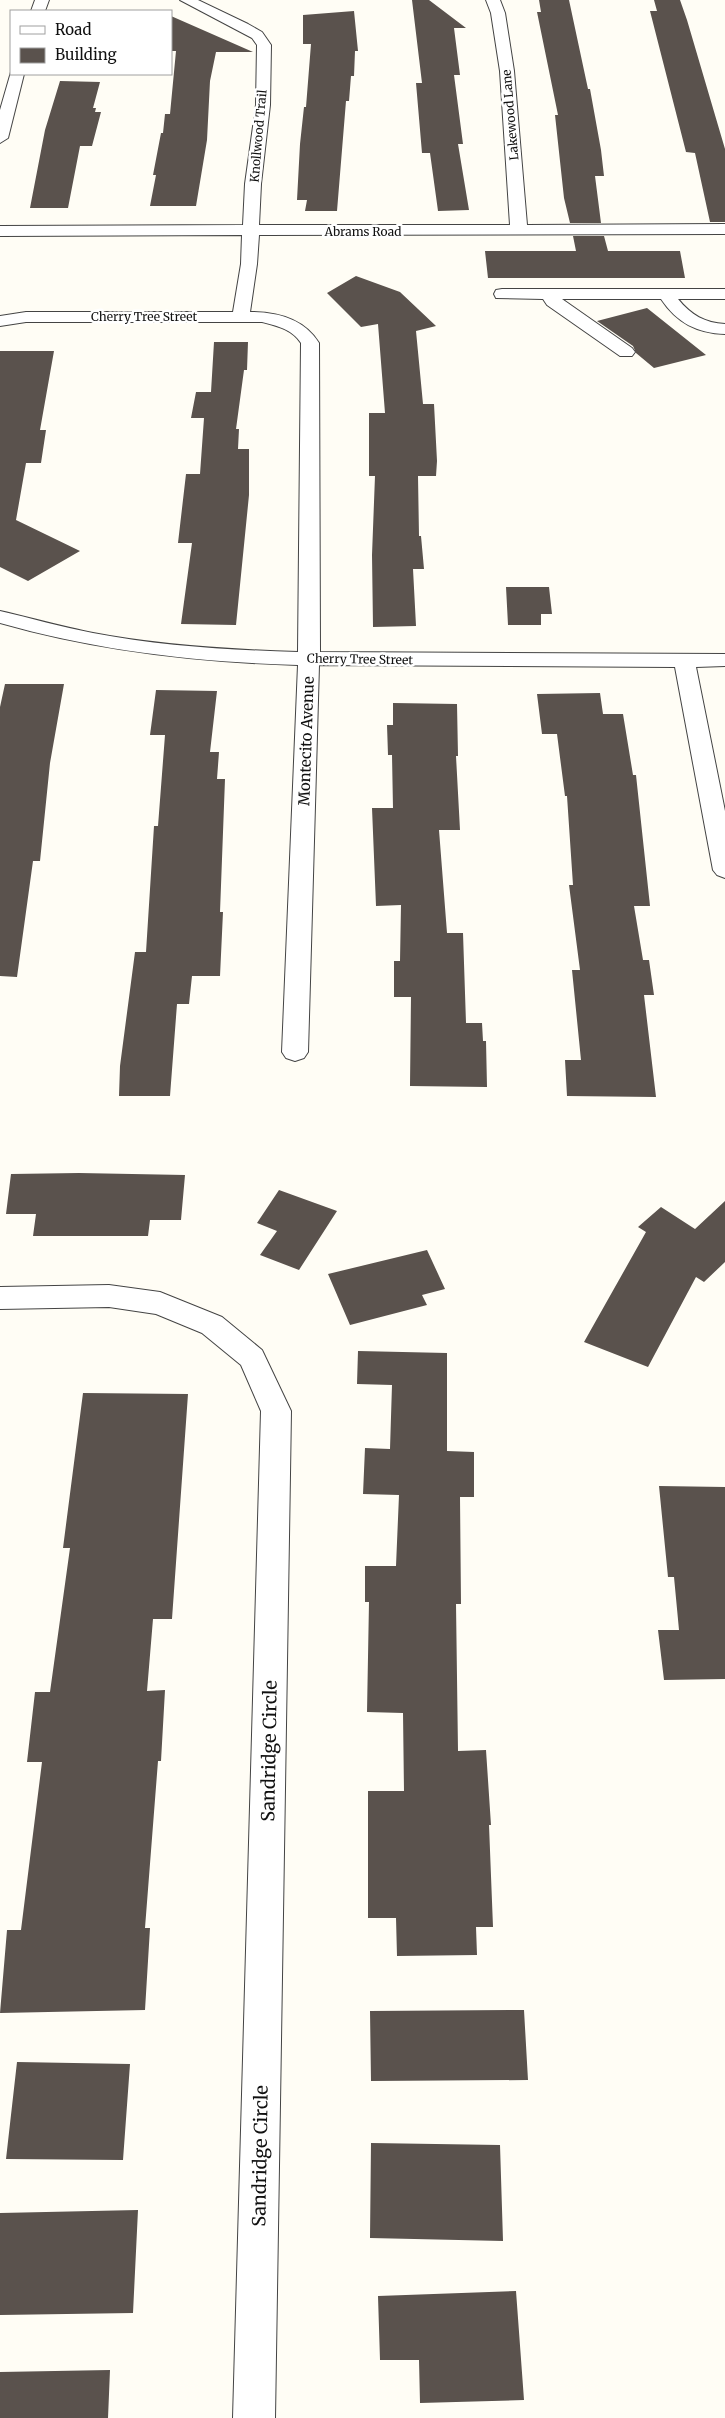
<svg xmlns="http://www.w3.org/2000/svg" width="725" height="2418" font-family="Merriweather,serif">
<rect width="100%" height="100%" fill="#fffdf5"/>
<path fill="#5a524d" d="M 412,0 L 429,0 L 466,28 L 454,28 L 460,75 L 454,75 L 463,144 L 458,144 L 469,210 L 438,211 L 430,153 L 422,153 L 416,83 L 422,83 Z
M 539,0 L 569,0 L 588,89 L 590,89 L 601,150 L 604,176 L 595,176 L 601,223 L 570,223 L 564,198 L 555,115 L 558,115 L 537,12 L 541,12 Z
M 654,0 L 680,0 L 687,20 L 725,149 L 725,222 L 710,222 L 695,153 L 686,152 L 650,11 L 657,11 Z
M 354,11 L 358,51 L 355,51 L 354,76 L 351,76 L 349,101 L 346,101 L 337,211 L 305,211 L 307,200 L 297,200 L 300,144 L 304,107 L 306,107 L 311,44 L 303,44 L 303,15 Z
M 171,16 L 253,52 L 216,52 L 210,81 L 207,140 L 196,206 L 150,206 L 156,175 L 153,175 L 161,133 L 163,133 L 165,114 L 170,114 L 176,51 L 171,51 Z
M 60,81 L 100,82 L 93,108 L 96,108 L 95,112 L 101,112 L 92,146 L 80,146 L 68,208 L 30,208 L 45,130 Z
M 573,236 L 604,236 L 608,251 L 680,251 L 685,278 L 488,278 L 485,251 L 576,251 Z
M 356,276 L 400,292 L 436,326 L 416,331 L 423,404 L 434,404 L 437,461 L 436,476 L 418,476 L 419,536 L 421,536 L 424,569 L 413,569 L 416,626 L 373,627 L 372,555 L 375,476 L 369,476 L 369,413 L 385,413 L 378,324 L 361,327 L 327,293 Z
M 647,308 L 706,355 L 654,368 L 636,353 L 633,346 L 597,321 Z
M 214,342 L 248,342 L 247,370 L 244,370 L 236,429 L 239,429 L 238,449 L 249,449 L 249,495 L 236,625 L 181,624 L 192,543 L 178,543 L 186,474 L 200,474 L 204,418 L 191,418 L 196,392 L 211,392 Z
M 0,351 L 54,351 L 40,430 L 46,430 L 41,463 L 26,463 L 16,520 L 80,551 L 28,581 L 0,567 Z
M 506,587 L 549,587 L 552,614 L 541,614 L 541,625 L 508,625 Z
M 5,684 L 64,684 L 50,763 L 40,861 L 33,861 L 17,977 L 0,976 L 0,707 Z
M 156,690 L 217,691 L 210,752 L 219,752 L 217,779 L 225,779 L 220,912 L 223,912 L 220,976 L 192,976 L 189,1004 L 177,1004 L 170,1096 L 119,1096 L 120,1066 L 135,952 L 146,952 L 154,826 L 158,826 L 165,735 L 150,735 Z
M 600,693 L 603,714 L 623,714 L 633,775 L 636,775 L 650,906 L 634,906 L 643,960 L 649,960 L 654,995 L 644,995 L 656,1097 L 567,1096 L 565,1060 L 581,1060 L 572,970 L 580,970 L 569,885 L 573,885 L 567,796 L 565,796 L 557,734 L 542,734 L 537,694 Z
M 393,703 L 457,704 L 458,756 L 456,756 L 460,830 L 439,830 L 447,933 L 463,933 L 466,1023 L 482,1023 L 483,1041 L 486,1041 L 487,1087 L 410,1086 L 411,997 L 394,997 L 394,961 L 400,961 L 401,905 L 376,906 L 372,808 L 393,808 L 392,755 L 388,755 L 387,725 L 393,725 Z
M 79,1173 L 185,1175 L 181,1220 L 150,1220 L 148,1236 L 33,1236 L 36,1214 L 6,1214 L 11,1174 Z
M 279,1190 L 337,1211 L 299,1270 L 260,1255 L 277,1231 L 257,1223 Z
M 725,1201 L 725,1262 L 704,1282 L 696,1277 L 648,1367 L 584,1342 L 646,1232 L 638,1227 L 661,1207 L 695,1229 Z
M 427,1250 L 445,1289 L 422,1295 L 427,1305 L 350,1325 L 328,1274 Z
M 358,1351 L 447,1353 L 447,1451 L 474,1452 L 474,1497 L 460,1497 L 461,1604 L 456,1604 L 458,1751 L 486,1750 L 491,1825 L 489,1825 L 493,1927 L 476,1927 L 477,1955 L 397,1956 L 396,1918 L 368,1918 L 368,1791 L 404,1791 L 403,1713 L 367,1712 L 369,1602 L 365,1602 L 365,1566 L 396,1566 L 399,1495 L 363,1494 L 365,1448 L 390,1449 L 392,1385 L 357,1384 Z
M 83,1393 L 188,1394 L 172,1619 L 153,1619 L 147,1691 L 165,1690 L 161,1761 L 158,1761 L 145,1928 L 150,1928 L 145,2010 L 0,2013 L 7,1930 L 21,1930 L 42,1762 L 27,1762 L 35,1692 L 50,1692 L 70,1548 L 63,1548 Z
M 659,1486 L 725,1487 L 725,1679 L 664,1680 L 658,1630 L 679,1630 L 674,1577 L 668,1577 Z
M 524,2010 L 528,2080 L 371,2081 L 370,2011 Z
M 17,2062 L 130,2064 L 123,2160 L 6,2159 Z
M 371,2143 L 500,2145 L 503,2241 L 370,2238 Z
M 138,2210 L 133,2313 L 0,2315 L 0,2213 Z
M 516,2291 L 524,2400 L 420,2403 L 419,2360 L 380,2360 L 378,2296 Z
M 110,2370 L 108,2418 L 0,2418 L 0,2372 Z"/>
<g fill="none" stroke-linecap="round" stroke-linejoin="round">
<g stroke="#444" stroke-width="2">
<path id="minor" d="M 35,0 L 49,0 L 45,11 L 31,11 Z
M 180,0 L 198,0 L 248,24 L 262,32 L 271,45 L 270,105 L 261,184 L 259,225 L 510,225 L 500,71 L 491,13 L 486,0 L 500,0 L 505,13 L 514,71 L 527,225 L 725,224 L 725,234 L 259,235 L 257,264 L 250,312 C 278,312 304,319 319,343 L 320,652 L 725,654 L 725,666 L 696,667 L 725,811 L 725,878 L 717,875 L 713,870 L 675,667 L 319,665 L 308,1052 L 304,1058 L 295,1061 L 286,1058 L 282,1052 L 298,665 C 197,662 98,651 0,623 L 0,611 C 31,618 61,627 93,633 C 160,646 230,650 298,652 L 301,343 C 292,329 277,326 262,322 L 26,322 L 0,326 L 0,316 L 26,312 L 233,312 L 241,264 L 242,235 L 0,236 L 0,226 L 243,225 L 245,184 L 256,105 L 257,45 L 252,38 Z
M 11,72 L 11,74 L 24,74 L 8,138 L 0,143 L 0,110 Z
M 502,289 L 725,289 L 725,299 L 678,299 C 691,315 705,323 725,324 L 725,334 C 697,333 677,323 661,299 L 562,299 L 632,348 L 635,352 L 632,356 L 620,356 L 547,305 L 543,299 L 496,298 L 494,294 L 496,290 Z
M 109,1285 L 160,1292 L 222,1317 L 262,1350 L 291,1411 L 275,2418 L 233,2418 L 261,1411 L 241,1365 L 202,1333 L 156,1314 L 109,1307 L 0,1309 L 0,1287 Z"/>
</g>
<use href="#minor" fill="#fff" fill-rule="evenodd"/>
</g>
<g text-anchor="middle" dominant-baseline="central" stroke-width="5" stroke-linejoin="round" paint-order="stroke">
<g font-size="12" fill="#111" stroke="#fff">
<text transform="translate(510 115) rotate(-95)">Lakewood Lane</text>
<text transform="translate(258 136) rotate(-85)">Knollwood Trail</text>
<text x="363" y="231">Abrams Road</text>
<text x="144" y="316">Cherry Tree Street</text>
<text transform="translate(360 659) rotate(1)">Cherry Tree Street</text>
</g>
<g font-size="15" fill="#111" stroke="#fff">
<text transform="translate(306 741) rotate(-88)">Montecito Avenue</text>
</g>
<g font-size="18" fill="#111" stroke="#fff">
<text transform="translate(269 1751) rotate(-89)">Sandridge Circle</text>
<text transform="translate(260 2156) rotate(-89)">Sandridge Circle</text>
</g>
</g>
<rect x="10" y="10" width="162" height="65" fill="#ffffff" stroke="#a0a0a0"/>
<rect x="20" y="26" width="25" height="8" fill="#ffffff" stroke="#a0a0a0"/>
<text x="55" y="35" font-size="15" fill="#111111">Road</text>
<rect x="20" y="48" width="25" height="15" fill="#5a524d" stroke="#a0a0a0"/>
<text x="55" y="60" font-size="15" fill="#111111">Building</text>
</svg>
